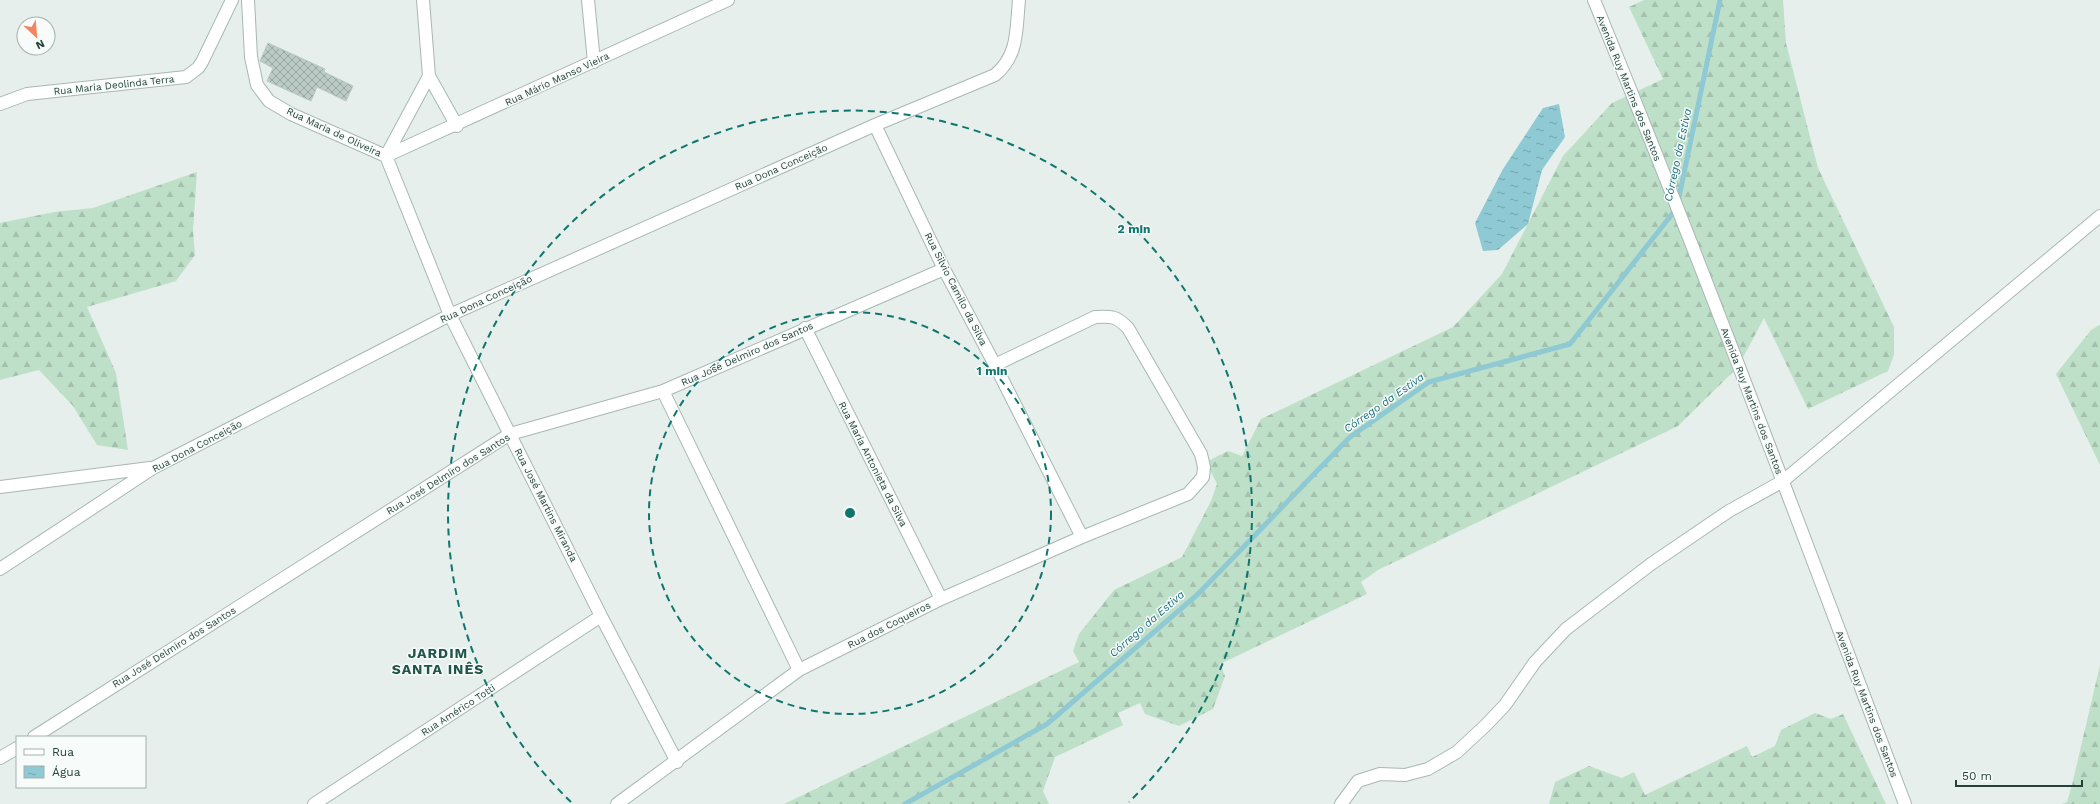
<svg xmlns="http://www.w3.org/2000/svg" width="2100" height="804" font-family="'Work Sans',sans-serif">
<defs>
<pattern id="forest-firs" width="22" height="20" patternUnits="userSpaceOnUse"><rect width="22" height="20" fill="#bfe0c8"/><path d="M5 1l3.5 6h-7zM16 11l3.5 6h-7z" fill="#a4c1ad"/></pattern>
<pattern id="water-ripples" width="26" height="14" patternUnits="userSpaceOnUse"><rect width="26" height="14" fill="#8ec9d4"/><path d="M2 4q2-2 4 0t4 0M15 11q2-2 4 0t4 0" fill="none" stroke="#74a5ad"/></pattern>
<pattern id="building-cross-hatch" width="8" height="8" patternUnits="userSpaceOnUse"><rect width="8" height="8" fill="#bbcac4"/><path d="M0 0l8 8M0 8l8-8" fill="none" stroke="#98a6a0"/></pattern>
</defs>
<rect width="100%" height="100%" fill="#e6efeb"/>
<path fill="url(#forest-firs)" d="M 1644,0 L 1783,0 L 1786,43 L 1818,168 L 1894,327 L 1894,355 L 1888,371 L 1808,409 L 1764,318 L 1738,367 L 1678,426 L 1378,570 L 1361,582 L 1367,594 L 1220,664 L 1225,676 L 1213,709 L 1179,726 L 1145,714 L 1140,703 L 1118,713 L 1123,725 L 1055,757 L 1043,791 L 1049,804 L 784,804 L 1079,662 L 1073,651 L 1079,634 L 1114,590 L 1182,557 L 1211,501 L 1217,484 L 1206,462 L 1228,451 L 1242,456 L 1261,419 L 1453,327 L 1502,274 L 1563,156 L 1612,103 L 1663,79 L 1629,7 Z
M 197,172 L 193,230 L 195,255 L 176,281 L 87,307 L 116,373 L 128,450 L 97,445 L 73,406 L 39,370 L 0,380 L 0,223 L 54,212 L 93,208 Z
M 2100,325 L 2100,465 L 2056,374 L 2091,330 Z
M 2100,665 L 2100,804 L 2062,804 L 2067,802 L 2072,785 Z
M 1815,713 L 1831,719 L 1843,714 L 1886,804 L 1549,804 L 1555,782 L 1589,766 L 1622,778 L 1634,772 L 1645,795 L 1747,746 L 1752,757 L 1775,746 L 1781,730 Z"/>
<path fill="url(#water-ripples)" d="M 1559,104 L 1565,137 L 1542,170 L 1528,224 L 1498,250 L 1483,251 L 1475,223 L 1503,169 L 1543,108 Z"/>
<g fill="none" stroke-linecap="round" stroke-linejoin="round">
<path stroke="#8ec9d4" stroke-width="5" d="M 1678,202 L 1720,0
M 905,804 L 1047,724 L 1197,595 L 1350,437 L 1429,382 L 1570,344 L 1676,209"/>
</g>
<path fill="url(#building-cross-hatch)" stroke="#b8c9c2" d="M 268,43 L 325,69 L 324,72 L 353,86 L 346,101 L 317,87 L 311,101 L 267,81 L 273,68 L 260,61 Z"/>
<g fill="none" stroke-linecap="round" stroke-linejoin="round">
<g stroke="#a8b8b2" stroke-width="14">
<path id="minor" d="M 248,0 L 251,57 L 257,85 L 269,101 L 291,114 L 386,156
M 588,0 L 594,62
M 1594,0 C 1703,266 1803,535 1905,804
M 429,76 L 457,126
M 0,104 L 27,94 L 186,77 L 198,68 L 202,62 L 232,0
M 875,125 L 944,269 L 995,365 L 1082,537
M 386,156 L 450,315 L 601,616 L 677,762
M 386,156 L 728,0
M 386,156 L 429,76 L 423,0
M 805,328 L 941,599
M 663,391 L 799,670
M 0,487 L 150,468
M 0,569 L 153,468 L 450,315 L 875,125 L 995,75 C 1019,55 1016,29 1019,0
M 34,737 L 510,434 L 663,391 L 944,269
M 0,758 L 17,748
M 314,804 L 601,616
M 617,804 L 799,670 L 941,599 L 1082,537 L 1188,494 L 1203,477 L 1204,467 L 1201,454 L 1128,328 C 1116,316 1112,316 1095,317 L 995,365
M 1341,804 L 1358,781 L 1380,774 L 1405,775 L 1428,769 L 1457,752 L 1486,725 L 1505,705 L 1535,662 L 1566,629 L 1651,564 L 1729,511 L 1783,481 L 2100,216"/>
</g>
<use href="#minor" stroke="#fff" stroke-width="12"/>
</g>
<g fill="none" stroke="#0f766e" stroke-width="2" stroke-dasharray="7 5">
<circle cx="850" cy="513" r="201"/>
<path d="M571 802A402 402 0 1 1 1129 802"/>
</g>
<g text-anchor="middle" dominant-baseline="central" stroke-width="3" stroke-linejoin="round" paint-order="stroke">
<g font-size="10" fill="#24423a" stroke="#f7fbf9">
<text transform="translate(557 79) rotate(-25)">Rua Mário Manso Vieira</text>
<text transform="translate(114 85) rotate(-6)">Rua Maria Deolinda Terra</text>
<text transform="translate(1629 88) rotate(68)">Avenida Ruy Martins dos Santos</text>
<text transform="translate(334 132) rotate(25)">Rua Maria de Oliveira</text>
<text transform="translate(781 167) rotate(-24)">Rua Dona Conceição</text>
<text transform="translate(956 289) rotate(63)">Rua Silvio Camilo da Silva</text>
<text transform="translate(486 299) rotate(-25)">Rua Dona Conceição</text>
<text transform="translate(747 354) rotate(-24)">Rua José Delmiro dos Santos</text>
<text transform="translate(1752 401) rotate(69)">Avenida Ruy Martins dos Santos</text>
<text transform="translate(197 446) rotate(-28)">Rua Dona Conceição</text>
<text transform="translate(873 464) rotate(63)">Rua Maria Antonieta da Silva</text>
<text transform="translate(448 474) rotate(-32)">Rua José Delmiro dos Santos</text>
<text transform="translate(546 505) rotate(63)">Rua José Martins Miranda</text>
<text transform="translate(889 625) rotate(-27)">Rua dos Coqueiros</text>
<text transform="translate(174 647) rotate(-32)">Rua José Delmiro dos Santos</text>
<text transform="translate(1867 704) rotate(69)">Avenida Ruy Martins dos Santos</text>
<text transform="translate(458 710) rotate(-33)">Rua Américo Totti</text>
</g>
<g font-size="11" font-style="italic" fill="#1c6f80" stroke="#f7fbf9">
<text transform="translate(1678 155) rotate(-78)">Córrego da Estiva</text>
<text transform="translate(1384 403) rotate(-35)">Córrego da Estiva</text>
<text transform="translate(1147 624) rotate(-41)">Córrego da Estiva</text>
</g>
<g font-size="14" font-weight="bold" letter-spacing="1" fill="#1f5548" stroke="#f7fbf9">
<text x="438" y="653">JARDIM<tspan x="438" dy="16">SANTA INÊS</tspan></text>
</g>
</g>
<circle cx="850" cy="513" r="6" fill="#0f766e" stroke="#f7fbf9" stroke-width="2"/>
<g font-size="12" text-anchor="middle" font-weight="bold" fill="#0f766e" stroke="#f7fbf9" stroke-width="3" stroke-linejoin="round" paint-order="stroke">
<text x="1134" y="233">2 min</text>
<text x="992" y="375">1 min</text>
</g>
<rect x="16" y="736" width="130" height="52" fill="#f7fbf9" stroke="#a3b1ad"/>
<rect x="24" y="749" width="20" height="6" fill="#ffffff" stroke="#a3b1ad"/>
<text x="52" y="756" font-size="12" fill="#24423a">Rua</text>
<rect x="24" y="766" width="20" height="12" fill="url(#water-ripples)" stroke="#a3b1ad"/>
<text x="52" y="776" font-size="12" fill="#24423a">Água</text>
<g transform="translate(36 36) rotate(154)"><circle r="19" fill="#f7fbf9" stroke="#a3b1ad"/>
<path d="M0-3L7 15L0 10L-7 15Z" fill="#f4845f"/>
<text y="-6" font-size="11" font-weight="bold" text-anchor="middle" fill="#24423a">N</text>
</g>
<path d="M1956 780v6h126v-6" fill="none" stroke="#24423a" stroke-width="2"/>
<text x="1962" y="780" font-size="12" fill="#24423a" stroke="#f7fbf9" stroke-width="3" paint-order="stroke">50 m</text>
</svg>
